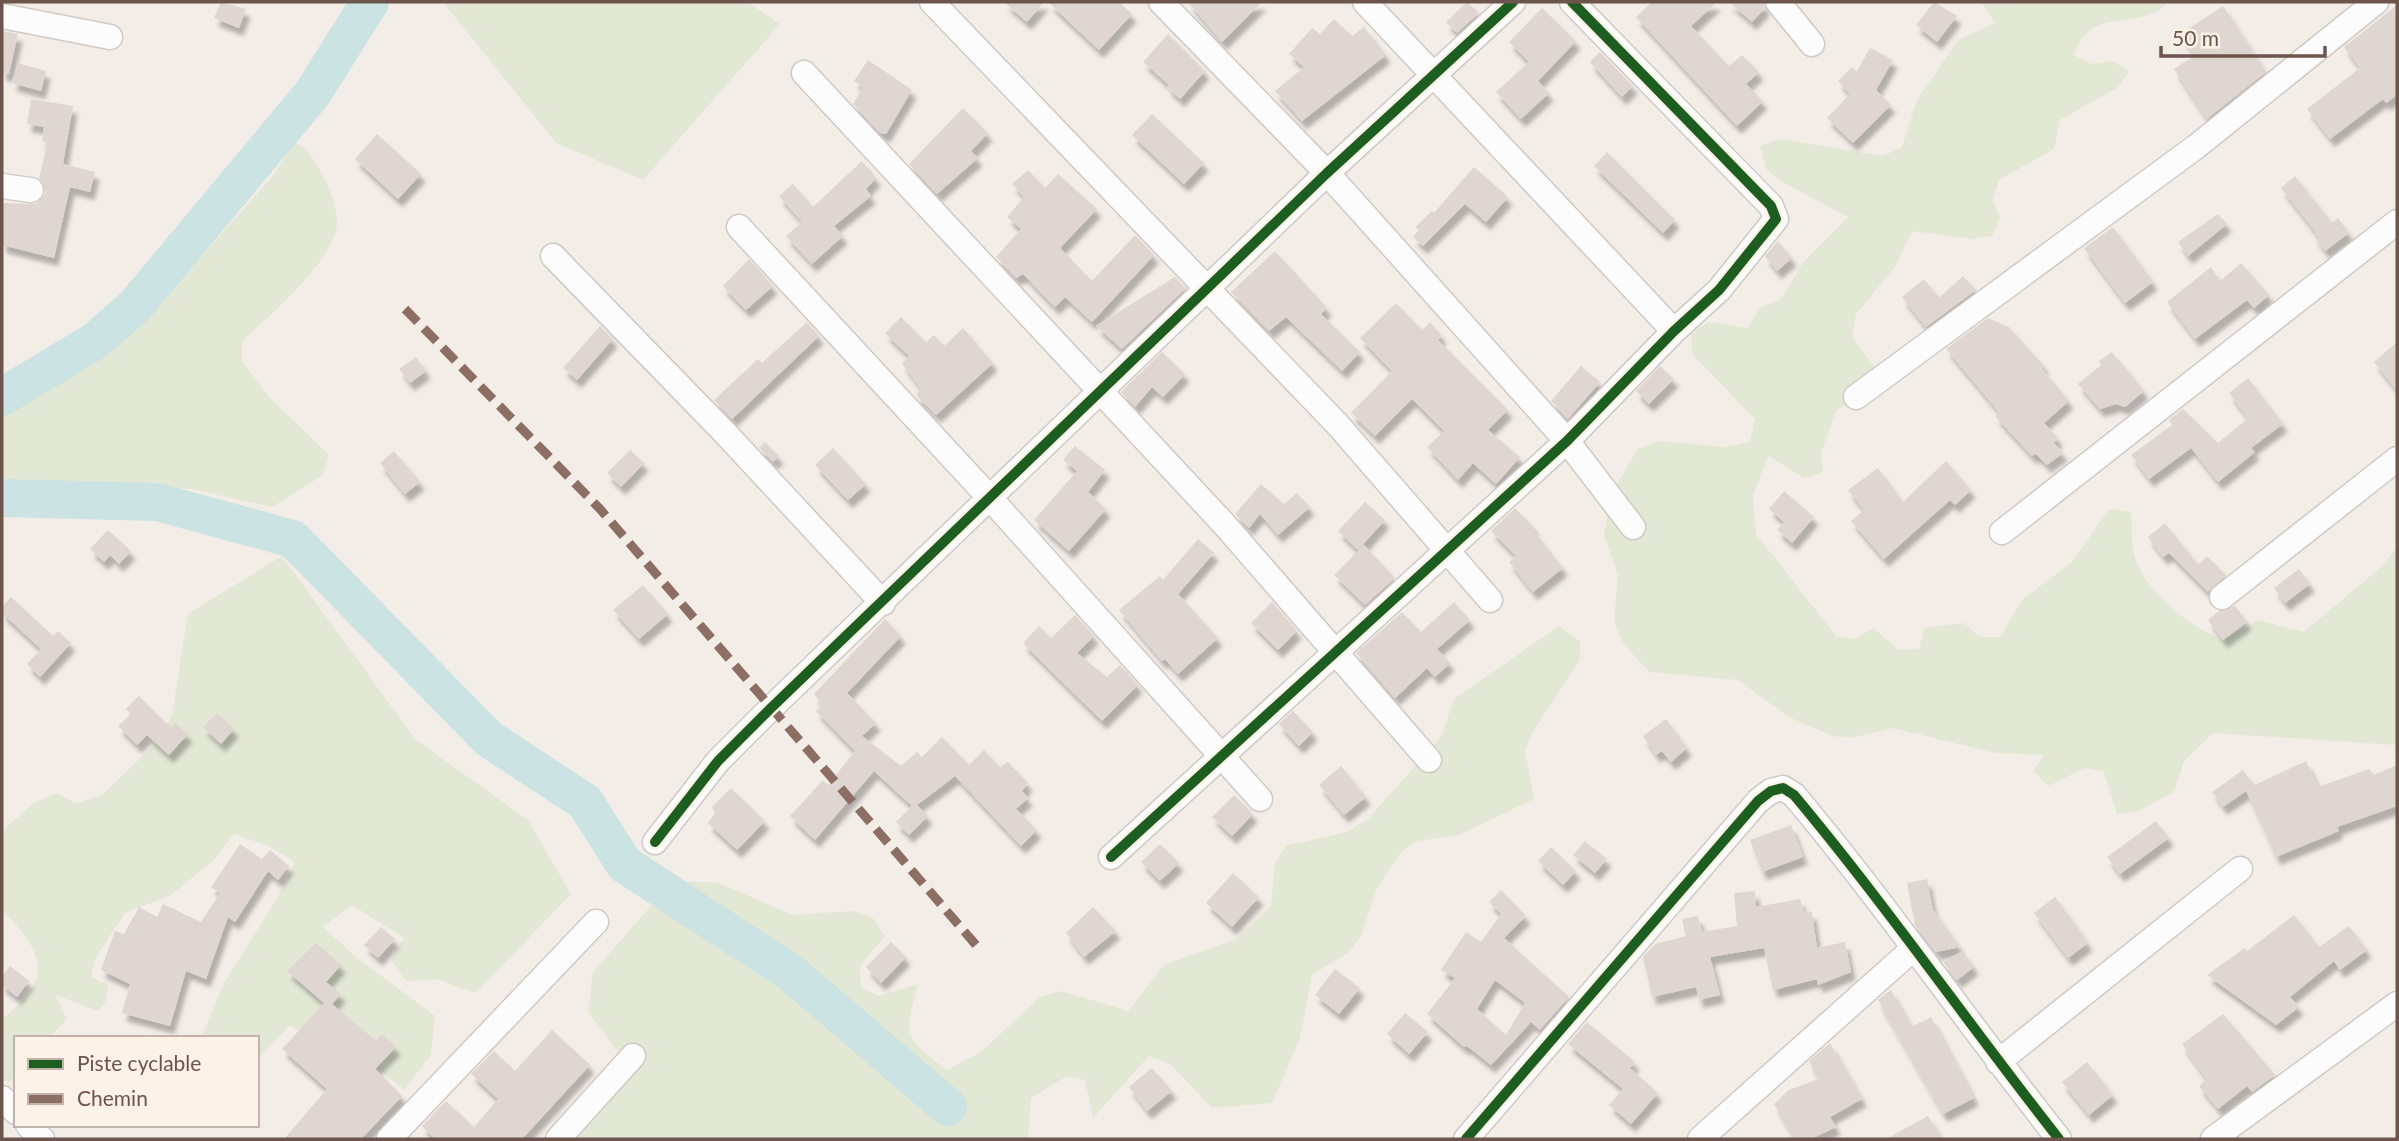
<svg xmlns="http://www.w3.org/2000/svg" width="2399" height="1141" font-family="Lato,sans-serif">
<defs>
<filter id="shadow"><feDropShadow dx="4.5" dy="8" stdDeviation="2" flood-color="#0004"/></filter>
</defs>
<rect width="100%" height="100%" fill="#f3ede8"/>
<path fill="#e2e8d4" d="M 443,2 L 747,2 L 780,24 L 643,180 L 556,143 Z
M 1981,2 L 2169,2 C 2137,34 2093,2 2074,55 L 2091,64 L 2113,61 L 2129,72 L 2117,88 L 2060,120 L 2054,149 L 1999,180 L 1993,200 L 2000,218 L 1992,236 L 1972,239 L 1912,231 L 1895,267 L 1856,314 L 1852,336 L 1875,368 L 1870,387 L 1836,411 L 1821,453 L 1823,472 L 1804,478 L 1768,456 L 1753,495 L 1756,534 L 1837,637 L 1856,639 L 1873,628 L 1899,650 L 1919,649 L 1924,628 L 1964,623 L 1979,637 L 2000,637 L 2023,599 L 2072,562 L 2109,509 L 2131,512 C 2132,524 2131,538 2133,550 C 2139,586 2190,629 2223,639 L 2258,620 L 2304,632 L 2380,568 L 2397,547 L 2397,745 L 2213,733 L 2184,761 L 2174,792 L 2136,812 L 2117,814 L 2104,772 L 2085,768 L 2048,786 L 2033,771 L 2044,755 L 1995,753 L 1893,728 L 1851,738 L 1832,736 L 1787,716 L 1738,680 L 1649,672 L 1623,643 L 1614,621 L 1618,575 L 1604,536 L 1611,494 L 1638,449 L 1658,441 L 1727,447 L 1750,442 L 1755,419 L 1692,354 L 1691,334 L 1708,322 L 1747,328 L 1761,307 L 1781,299 L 1804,261 L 1848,217 L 1784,183 L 1766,169 L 1760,146 L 1780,139 L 1883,156 L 1902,147 L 1917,100 L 1958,40 L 1995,23 Z
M 295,142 C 309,149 314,160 322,174 C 329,186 338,211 337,225 C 332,263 269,316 242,341 L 242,361 L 270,398 L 329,455 L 323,475 L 272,507 L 191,489 L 2,487 L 2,415 L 102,355 L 141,324 L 273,176 Z
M 282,556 L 415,739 L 528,820 L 571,894 L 476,993 L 436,979 L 406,981 L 391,960 L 404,938 L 352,905 L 323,927 L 356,957 L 435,1016 L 431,1055 L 404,1090 L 353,1048 L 342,1057 L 290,1025 L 257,1060 L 257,1038 L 201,1038 L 223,985 L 279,895 L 295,862 L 266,845 L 234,834 L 215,859 L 171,895 L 125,913 L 95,959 L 91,977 L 108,985 L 105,1004 L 98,1011 L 55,995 L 67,1019 L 49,1038 L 16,1038 L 16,1075 L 10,1082 L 2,1080 L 2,1019 C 55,979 44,952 2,910 L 2,831 L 35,802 L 57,793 L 76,803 L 102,795 L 155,744 L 172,715 L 188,614 Z
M 1559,626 L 1580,641 L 1580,660 L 1532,733 L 1525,751 L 1534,799 L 1459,835 L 1417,841 L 1400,853 L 1377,888 L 1361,936 L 1349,952 L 1312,975 L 1300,1038 L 1272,1103 L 1212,1108 L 1170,1064 L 1149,1056 L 1093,1118 L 1085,1080 L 1067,1076 L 1031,1098 L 1028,1139 L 564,1139 L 628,1064 L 588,1012 L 593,972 L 672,882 L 716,882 L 793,915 L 854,911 L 873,918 L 885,936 L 860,966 L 861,987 L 879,996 L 918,984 C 904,1037 903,1037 947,1070 L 981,1052 L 1040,997 L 1061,991 L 1128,1011 L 1164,965 L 1236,939 L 1271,906 L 1275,863 L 1286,846 L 1347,832 L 1369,818 L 1441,737 L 1454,699 Z"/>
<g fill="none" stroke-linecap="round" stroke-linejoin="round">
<path stroke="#cbe3e2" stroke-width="38" d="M 2,397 L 95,341 L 135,306 L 312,94 L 370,2
M 2,498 L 157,502 L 293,539 L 489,739 L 585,802 L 624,864 L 791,973 L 948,1107"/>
</g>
<path fill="#dfd5d1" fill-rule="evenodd" filter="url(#shadow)" d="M 221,2 L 246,9 L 239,28 L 214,18 Z
M 1004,2 L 1044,2 L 1027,22 Z
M 1048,2 L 1119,2 L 1132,14 L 1099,50 Z
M 1188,2 L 1262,2 L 1222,42 Z
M 1467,2 L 1479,13 L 1457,33 L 1446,22 Z
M 1652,2 L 1717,2 L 1691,26 L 1729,66 L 1742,55 L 1759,72 L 1746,84 L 1763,101 L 1737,126 L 1636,17 Z
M 1729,2 L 1763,2 L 1765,8 L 1752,22 Z
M 1934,2 L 1957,16 L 1937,42 L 1916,25 Z
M 2397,5 L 2397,95 L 2386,103 L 2383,99 L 2330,139 L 2307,109 L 2360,68 L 2344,47 Z
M 2223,6 L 2266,72 L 2207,119 L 2174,69 L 2194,56 L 2180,34 Z
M 1542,8 L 1576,41 L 1538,81 L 1549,93 L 1521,119 L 1496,92 L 1529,62 L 1509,42 Z
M 1334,19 L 1352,36 L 1364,27 L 1386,55 L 1302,121 L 1275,91 L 1304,67 L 1289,54 L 1312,28 L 1320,34 Z
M 2,31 L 18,34 L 9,74 L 2,73 Z
M 1168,34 L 1205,71 L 1180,99 L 1167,87 L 1169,85 L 1143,62 Z
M 1870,48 L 1893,60 L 1876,90 L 1891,105 L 1853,143 L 1827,118 L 1850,94 L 1838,81 L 1852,67 L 1857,71 Z
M 1600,52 L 1633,86 L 1622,97 L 1590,62 Z
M 868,60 L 912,90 L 886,134 L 880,133 L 853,104 L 863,87 L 854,81 Z
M 18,63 L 46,71 L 41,91 L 12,83 Z
M 31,99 L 73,106 L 63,164 L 95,172 L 90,192 L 70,187 L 54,258 L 2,245 L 2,203 L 36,204 L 46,193 L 44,184 L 39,178 L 48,142 L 42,141 L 44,127 L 27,124 Z
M 963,108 L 988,133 L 971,151 L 978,158 L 937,194 L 909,164 Z
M 1152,114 L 1204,163 L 1184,184 L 1132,135 Z
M 377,134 L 421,174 L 398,199 L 355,159 Z
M 1607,152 L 1675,220 L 1663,233 L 1594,166 Z
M 862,161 L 876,178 L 866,189 L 871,196 L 834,226 L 843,236 L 812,264 L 786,236 L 802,222 L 779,196 L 793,184 L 813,207 Z
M 1474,167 L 1508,197 L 1486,222 L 1465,204 L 1423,246 L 1413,237 L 1419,230 L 1415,227 L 1432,211 L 1434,213 Z
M 1028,170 L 1045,188 L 1058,174 L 1097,209 L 1060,248 L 1092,281 L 1135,235 L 1154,255 L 1092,322 L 1065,297 L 1055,307 L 1023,274 L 1016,278 L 996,257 L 1021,229 L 1007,217 L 1024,197 L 1012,184 Z
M 2295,176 L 2332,223 L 2338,218 L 2349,233 L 2325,251 L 2314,236 L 2317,234 L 2281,188 Z
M 2218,214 L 2227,224 L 2188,256 L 2178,242 Z
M 2113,227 L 2153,282 L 2125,303 L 2084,248 Z
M 1778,241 L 1792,258 L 1777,271 L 1765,256 Z
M 1275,251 L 1327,308 L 1321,314 L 1360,352 L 1342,371 L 1286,317 L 1269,331 L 1231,292 Z
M 749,259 L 773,286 L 746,310 L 723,286 Z
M 2241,263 L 2269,295 L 2254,308 L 2247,300 L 2195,339 L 2167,302 L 2211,267 L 2220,281 Z
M 1963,276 L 1976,290 L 1926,327 L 1902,297 L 1924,279 L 1939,298 Z
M 1175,277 L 1186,288 L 1122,349 L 1096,326 Z
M 1396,303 L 1422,330 L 1430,322 L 1442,336 L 1438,340 L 1508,410 L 1488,430 L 1520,457 L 1496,484 L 1473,463 L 1458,480 L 1427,447 L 1444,431 L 1412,399 L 1375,436 L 1351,413 L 1392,371 L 1360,338 Z
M 901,317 L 926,342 L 934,335 L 944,346 L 963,328 L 993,363 L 936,415 L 916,395 L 921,389 L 902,363 L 909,356 L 885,333 Z
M 1988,318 L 2009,327 L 2044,366 L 2041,368 L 2069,401 L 2044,423 L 2058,438 L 2054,443 L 2063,453 L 2047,465 L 2036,454 L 2032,456 L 1995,416 L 1999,412 L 1946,349 Z
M 807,322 L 819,336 L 732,419 L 714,400 L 758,359 L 762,363 Z
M 600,326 L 613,339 L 577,380 L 563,368 Z
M 2397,342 L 2397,391 L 2374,362 Z
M 1162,352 L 1185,374 L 1163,397 L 1152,387 L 1135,407 L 1121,392 Z
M 2112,352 L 2144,391 L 2125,407 L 2116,404 L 2100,409 L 2078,384 L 2101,365 L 2099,361 Z
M 416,357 L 426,371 L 410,383 L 399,369 Z
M 1581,366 L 1600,382 L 1568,419 L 1551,401 Z
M 1660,366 L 1674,379 L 1649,404 L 1636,391 Z
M 2248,378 L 2283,424 L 2251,448 L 2255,452 L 2218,482 L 2191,448 L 2149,479 L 2131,455 L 2172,425 L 2169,420 L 2183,409 L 2218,443 L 2248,418 L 2229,393 Z
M 765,442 L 779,456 L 773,462 L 759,448 Z
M 1075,446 L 1105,470 L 1088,492 L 1106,509 L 1069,551 L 1034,520 L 1077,471 L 1063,460 Z
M 833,448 L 866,484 L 848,500 L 815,465 Z
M 630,450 L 644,463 L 621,487 L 607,473 Z
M 394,451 L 420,482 L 405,494 L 380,463 Z
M 1946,461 L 1971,490 L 1955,505 L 1950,500 L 1884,559 L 1851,521 L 1864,510 L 1848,490 L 1878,468 L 1903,502 Z
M 1261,484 L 1284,504 L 1297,493 L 1310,507 L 1278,535 L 1260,514 L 1249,528 L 1235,514 Z
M 1784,491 L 1814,517 L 1792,543 L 1777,530 L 1784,522 L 1769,509 Z
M 1365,502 L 1385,520 L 1358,550 L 1338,531 Z
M 1515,508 L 1534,527 L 1532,529 L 1563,568 L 1533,592 L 1509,562 L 1516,556 L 1491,531 Z
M 2165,523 L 2198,565 L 2207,556 L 2226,575 L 2208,592 L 2169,553 L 2163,557 L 2148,537 Z
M 108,530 L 131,551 L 119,564 L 110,555 L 104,562 L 90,549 Z
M 1198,539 L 1214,553 L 1178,594 L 1218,638 L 1178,674 L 1165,659 L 1162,661 L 1119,610 L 1160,576 L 1163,580 Z
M 1364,545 L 1395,578 L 1365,605 L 1334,575 Z
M 2299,569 L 2310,584 L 2285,603 L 2274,588 Z
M 643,585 L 668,614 L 639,639 L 613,610 Z
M 11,597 L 53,636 L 58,631 L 71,643 L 40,677 L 27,664 L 41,649 L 2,613 L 2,607 Z
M 1272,602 L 1297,631 L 1278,650 L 1251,623 Z
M 1454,602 L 1470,620 L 1437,649 L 1450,663 L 1435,677 L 1427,668 L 1395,698 L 1356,653 L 1402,612 L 1421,632 Z
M 2235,606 L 2247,622 L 2223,640 L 2208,620 L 2219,611 Z
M 1075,615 L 1094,636 L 1077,653 L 1107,677 L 1120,665 L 1138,685 L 1102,721 L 1023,643 L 1039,626 L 1051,638 Z
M 885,619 L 901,636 L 847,693 L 876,723 L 862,736 L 901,766 L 917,752 L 922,757 L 942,737 L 969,765 L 984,750 L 1000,767 L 1008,762 L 1028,783 L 1022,791 L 1028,798 L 1016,809 L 1037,830 L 1021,846 L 955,776 L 917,805 L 928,816 L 909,835 L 896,822 L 912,806 L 874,771 L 815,840 L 790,816 L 823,780 L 828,785 L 855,751 L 816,711 L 822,704 L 814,694 Z
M 139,696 L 171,728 L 175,723 L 188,734 L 169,755 L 147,735 L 137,745 L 118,726 L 131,714 L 126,709 Z
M 1293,711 L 1313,732 L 1299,746 L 1279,724 Z
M 217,713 L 234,729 L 221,744 L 203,727 Z
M 1666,719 L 1687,748 L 1671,762 L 1662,751 L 1656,755 L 1643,736 Z
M 2306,761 L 2318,787 L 2369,769 L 2374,775 L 2397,765 L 2397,806 L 2337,827 L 2339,831 L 2276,857 L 2246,791 L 2223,807 L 2212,792 L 2243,770 L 2254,785 L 2250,787 Z
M 1341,766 L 1366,797 L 1344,815 L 1319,785 Z
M 731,788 L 765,821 L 737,850 L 708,823 L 715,813 L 712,807 Z
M 1234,795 L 1253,814 L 1232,836 L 1212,817 Z
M 2156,821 L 2169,838 L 2120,874 L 2107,857 Z
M 1791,825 L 1803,857 L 1762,872 L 1750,840 Z
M 1585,841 L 1607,859 L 1595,873 L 1573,855 Z
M 240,844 L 262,859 L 270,850 L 289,866 L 278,880 L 268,871 L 235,922 L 228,917 L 206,979 L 186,971 L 170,1026 L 122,1013 L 130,984 L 101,970 L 115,931 L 124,934 L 139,907 L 157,917 L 163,904 L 201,922 L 220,893 L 211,887 Z
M 1160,844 L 1179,863 L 1160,881 L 1141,862 Z
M 1551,847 L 1576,871 L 1563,885 L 1538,861 Z
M 1233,873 L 1259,897 L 1232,927 L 1206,903 Z
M 1927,879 L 1933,910 L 1960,947 L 1936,952 L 1915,925 L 1907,883 Z
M 1501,890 L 1526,916 L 1504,938 L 1569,997 L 1540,1030 L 1531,1022 L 1491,1065 L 1467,1046 L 1464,1047 L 1427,1014 L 1455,978 L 1441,970 L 1466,932 L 1481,942 L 1501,914 L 1489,902 ZM 1495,980 L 1525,1003 L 1506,1035 L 1477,1009 Z
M 1755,891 L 1756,907 L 1800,899 L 1803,911 L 1812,912 L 1817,948 L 1845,942 L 1851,972 L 1818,985 L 1817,979 L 1773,990 L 1764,948 L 1710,957 L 1720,995 L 1699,1000 L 1696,987 L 1652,997 L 1643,957 L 1655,944 L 1686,936 L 1682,919 L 1698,916 L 1702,932 L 1737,926 L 1734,893 Z
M 2055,897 L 2088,943 L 2068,958 L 2034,913 Z
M 1093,907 L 1116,931 L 1084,957 L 1066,933 Z
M 2294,915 L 2319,947 L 2349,926 L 2367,950 L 2340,970 L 2334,961 L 2290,997 L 2299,1007 L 2276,1025 L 2207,975 L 2245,948 L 2247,951 Z
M 381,927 L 395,939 L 378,958 L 364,945 Z
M 891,942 L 906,957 L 881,983 L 866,967 Z
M 316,943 L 341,965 L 326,982 L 341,994 L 332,1004 L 376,1041 L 382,1034 L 396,1047 L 375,1069 L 402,1096 L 361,1139 L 284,1139 L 327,1089 L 282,1049 L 324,1003 L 287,971 Z
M 1963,951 L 1974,967 L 1957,980 L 1943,962 Z
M 10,966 L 29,981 L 17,997 L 2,985 L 2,976 Z
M 1335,969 L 1360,988 L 1339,1014 L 1315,995 Z
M 1891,990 L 1911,1027 L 1931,1017 L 1974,1098 L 1943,1114 L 1878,1000 Z
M 1405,1013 L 1428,1032 L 1409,1054 L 1387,1034 Z
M 2223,1014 L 2275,1075 L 2252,1092 L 2247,1086 L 2218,1109 L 2199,1086 L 2206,1079 L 2182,1044 Z
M 1587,1022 L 1635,1062 L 1630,1068 L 1658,1093 L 1631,1124 L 1609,1105 L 1623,1089 L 1568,1044 Z
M 552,1030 L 590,1065 L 522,1139 L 435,1139 L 422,1126 L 446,1101 L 474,1127 L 498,1099 L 471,1074 L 494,1051 L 515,1071 Z
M 1830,1043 L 1862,1099 L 1830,1117 L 1836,1127 L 1811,1139 L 1795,1139 L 1774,1104 L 1789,1090 L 1819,1079 L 1809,1061 Z
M 2087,1062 L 2113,1095 L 2089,1115 L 2062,1082 Z
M 1152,1068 L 1172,1091 L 1147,1111 L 1129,1087 Z
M 1928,1116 L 1942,1139 L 1886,1139 Z"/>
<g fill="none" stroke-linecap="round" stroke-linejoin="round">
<g stroke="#d0c9c4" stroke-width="27">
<path id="minor" d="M 932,2 L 1338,425 L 1490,600
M 1161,2 L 1327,173 L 1567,441 L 1633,527
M 1365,2 L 1674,331
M 1778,2 L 1812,44
M 2,16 L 110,37
M 804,73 L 1224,524 L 1429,760
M 2,186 L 31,190
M 739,227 L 989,497 L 1260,799
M 553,256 L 726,434 L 883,603
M 1856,397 L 2197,146 L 2376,2
M 2002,532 L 2397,222
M 2222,597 L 2397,459
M 655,842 L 718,761 L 771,708 L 1327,173 L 1513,2
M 1111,857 L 1567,441 L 1674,331 L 1719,290 L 1776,219 L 1771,206 L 1572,2
M 1998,1062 L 2240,869
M 2,1098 L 16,1112
M 28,1125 L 42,1139
M 389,1139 L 596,922
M 558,1139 L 633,1056
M 1466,1139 L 1758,801 L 1771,791 L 1783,788 L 1794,795 C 1887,906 1969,1025 2059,1139
M 1700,1139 L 1914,948
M 2213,1139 L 2397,1004"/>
</g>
<use href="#minor" stroke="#fdfcfc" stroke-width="24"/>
<path stroke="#8d6e63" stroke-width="9" stroke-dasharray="18 9" stroke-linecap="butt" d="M 405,309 L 600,509 L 976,945"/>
<g stroke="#fcf2e8" stroke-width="15">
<path id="cycleway" d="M 655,842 L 718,761 L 771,708 L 1327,173 L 1513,2
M 1111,857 L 1567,441 L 1674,331 L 1719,290 L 1776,219 L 1771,206 L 1572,2
M 1466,1139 L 1758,801 L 1771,791 L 1783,788 L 1794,795 C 1887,906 1969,1025 2059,1139"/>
</g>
<use href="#cycleway" stroke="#1b5e20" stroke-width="10"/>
</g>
<rect width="2399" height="1141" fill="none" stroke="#6d544d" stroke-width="7"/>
<rect x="14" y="1036" width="245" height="91" fill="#fcf2e8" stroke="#c3b3aa" stroke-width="2"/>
<rect x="28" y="1059" width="35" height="10" fill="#1b5e20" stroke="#c3b3aa" stroke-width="2"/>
<text x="77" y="1071" font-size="21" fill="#6d544d">Piste cyclable</text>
<rect x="28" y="1094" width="35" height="10" fill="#8d6e63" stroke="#c3b3aa" stroke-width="2"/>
<text x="77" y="1106" font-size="21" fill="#6d544d">Chemin</text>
<path d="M2161 46v10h164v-10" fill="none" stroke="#6d544d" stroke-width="3.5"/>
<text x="2172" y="46" font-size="21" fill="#6d544d" stroke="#fcf2e8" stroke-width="5" paint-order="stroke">50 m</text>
</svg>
